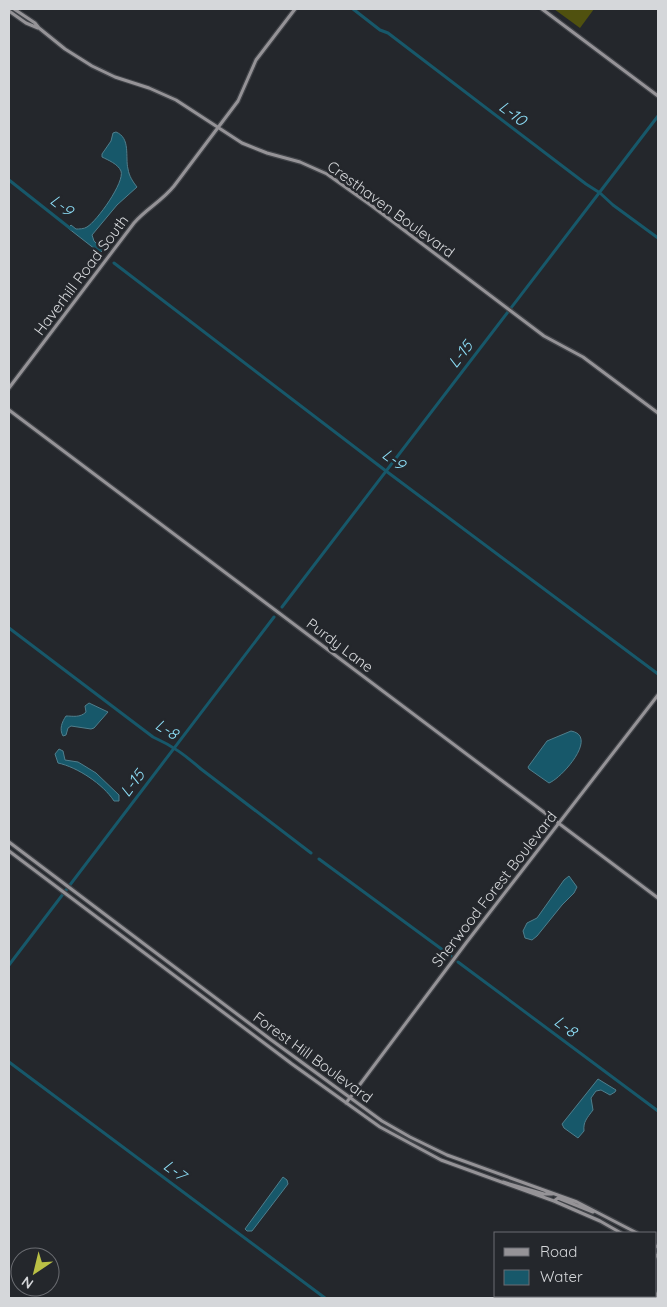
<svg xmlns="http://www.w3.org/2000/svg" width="667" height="1307" font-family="Quicksand,sans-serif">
<rect width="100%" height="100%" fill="#24272c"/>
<path fill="#50510f" d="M 554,9 L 594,9 L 580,28 Z"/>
<path fill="#17586a" stroke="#507e8c" d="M 116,132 C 131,138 125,157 128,169 C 129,176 133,182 137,187 L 117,205 L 92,235 L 94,241 L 103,250 L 100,253 L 68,228 L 71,225 L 76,229 C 79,229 84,229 87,227 C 97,221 125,182 121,171 C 118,164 108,160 102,157 L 102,154 L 111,141 L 113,133 Z
M 89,703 L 108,712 L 94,728 L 91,729 L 71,726 L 68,728 L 66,735 L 63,736 C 59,729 62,722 66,716 C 73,716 80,718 86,712 L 85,706 Z
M 571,731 C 599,736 562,778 549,783 L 529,769 L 528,767 L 547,741 Z
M 59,749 L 63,751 L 65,760 L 78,762 L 83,765 L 96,773 L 119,795 L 119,801 L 114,801 C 103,784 77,767 58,763 L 55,754 Z
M 569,876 L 577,887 L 574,893 L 562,905 L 537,936 L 532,940 L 525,938 L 523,931 L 527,923 L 537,918 L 564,880 Z
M 598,1079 L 616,1090 L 615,1092 L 610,1095 L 601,1090 L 596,1091 L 591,1098 L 593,1110 C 587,1118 583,1122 584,1131 L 578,1138 L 564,1128 L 562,1124 Z
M 283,1177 L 287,1180 L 288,1184 L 252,1231 L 247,1231 L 245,1229 Z"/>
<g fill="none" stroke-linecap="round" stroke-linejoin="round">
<path stroke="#17586a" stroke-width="3" d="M 353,9 L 380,30 L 388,33 L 586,184 L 600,193 L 613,205 L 658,238
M 9,180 L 71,229
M 114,263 L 386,471 L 658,674
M 282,607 L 658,116
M 9,628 L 153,737 C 173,746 185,755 201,769 L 311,853
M 319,859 L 451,956
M 458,962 L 658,1111
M 9,965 L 274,617
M 9,1062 L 325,1298"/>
<g stroke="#404348" stroke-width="5.5">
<path id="secondary" d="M 14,9 L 35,23 L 39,28 L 65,49 L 92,66 L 115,77 L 149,88 L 176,100 L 242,143 L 267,153 L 300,162 L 327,174 L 372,206 L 544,336 L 583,357 L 658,413
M 542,9 L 658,96
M 9,11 L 26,23 L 38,28
M 9,388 L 134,223 C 146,209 162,201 174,186 L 238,101 L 256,60 L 295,9
M 9,410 L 658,898
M 9,842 L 270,1039 L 382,1121 L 410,1137 L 447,1155 L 577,1202 L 637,1233
M 9,851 L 292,1064 L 380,1127 L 441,1160 L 554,1201 L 600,1221 L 621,1233
M 346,1103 L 466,943 L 658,695
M 503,1182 L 544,1194 L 552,1194
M 554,1201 L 558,1198 L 593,1212
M 656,1246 L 658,1247
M 656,1255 L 658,1257
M 654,1298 L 658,1293"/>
</g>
<use href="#secondary" stroke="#959397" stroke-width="3"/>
</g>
<g text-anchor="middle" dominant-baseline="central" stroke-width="5" stroke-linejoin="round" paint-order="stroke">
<g font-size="15" fill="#d5d7da" stroke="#24272c">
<text transform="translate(391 209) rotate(36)">Cresthaven Boulevard</text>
<text transform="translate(81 275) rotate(-53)">Haverhill Road South</text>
<text transform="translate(340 645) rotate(37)">Purdy Lane</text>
<text transform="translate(494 889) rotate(-52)">Sherwood Forest Boulevard</text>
<text transform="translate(313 1057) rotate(36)">Forest Hill Boulevard</text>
</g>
<g font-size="16" font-style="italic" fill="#8ddef7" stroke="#24272c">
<text transform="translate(513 113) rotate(37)">L-10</text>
<text transform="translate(62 205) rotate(38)">L-9</text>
<text transform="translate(460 354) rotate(-52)">L-15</text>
<text transform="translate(394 459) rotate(37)">L-9</text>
<text transform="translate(167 729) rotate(31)">L-8</text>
<text transform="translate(132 783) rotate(-53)">L-15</text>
<text transform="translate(566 1026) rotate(37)">L-8</text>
<text transform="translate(175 1170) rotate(37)">L-7</text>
</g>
</g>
<rect width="667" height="1307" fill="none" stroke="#d5d7da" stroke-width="20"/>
<rect x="494" y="1232" width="162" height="65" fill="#24272c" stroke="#6b6d72"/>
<rect x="504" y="1248" width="25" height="8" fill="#959397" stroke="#6b6d72"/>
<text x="540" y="1257" font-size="15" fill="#d5d7da">Road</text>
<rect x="504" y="1270" width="25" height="15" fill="#17586a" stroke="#6b6d72"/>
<text x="540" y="1282" font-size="15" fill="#d5d7da">Water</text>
<g transform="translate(35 1272) rotate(215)"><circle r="24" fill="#24272c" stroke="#6b6d72"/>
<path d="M0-4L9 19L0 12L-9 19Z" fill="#bac045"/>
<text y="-8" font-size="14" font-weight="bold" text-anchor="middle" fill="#d5d7da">N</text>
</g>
</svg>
